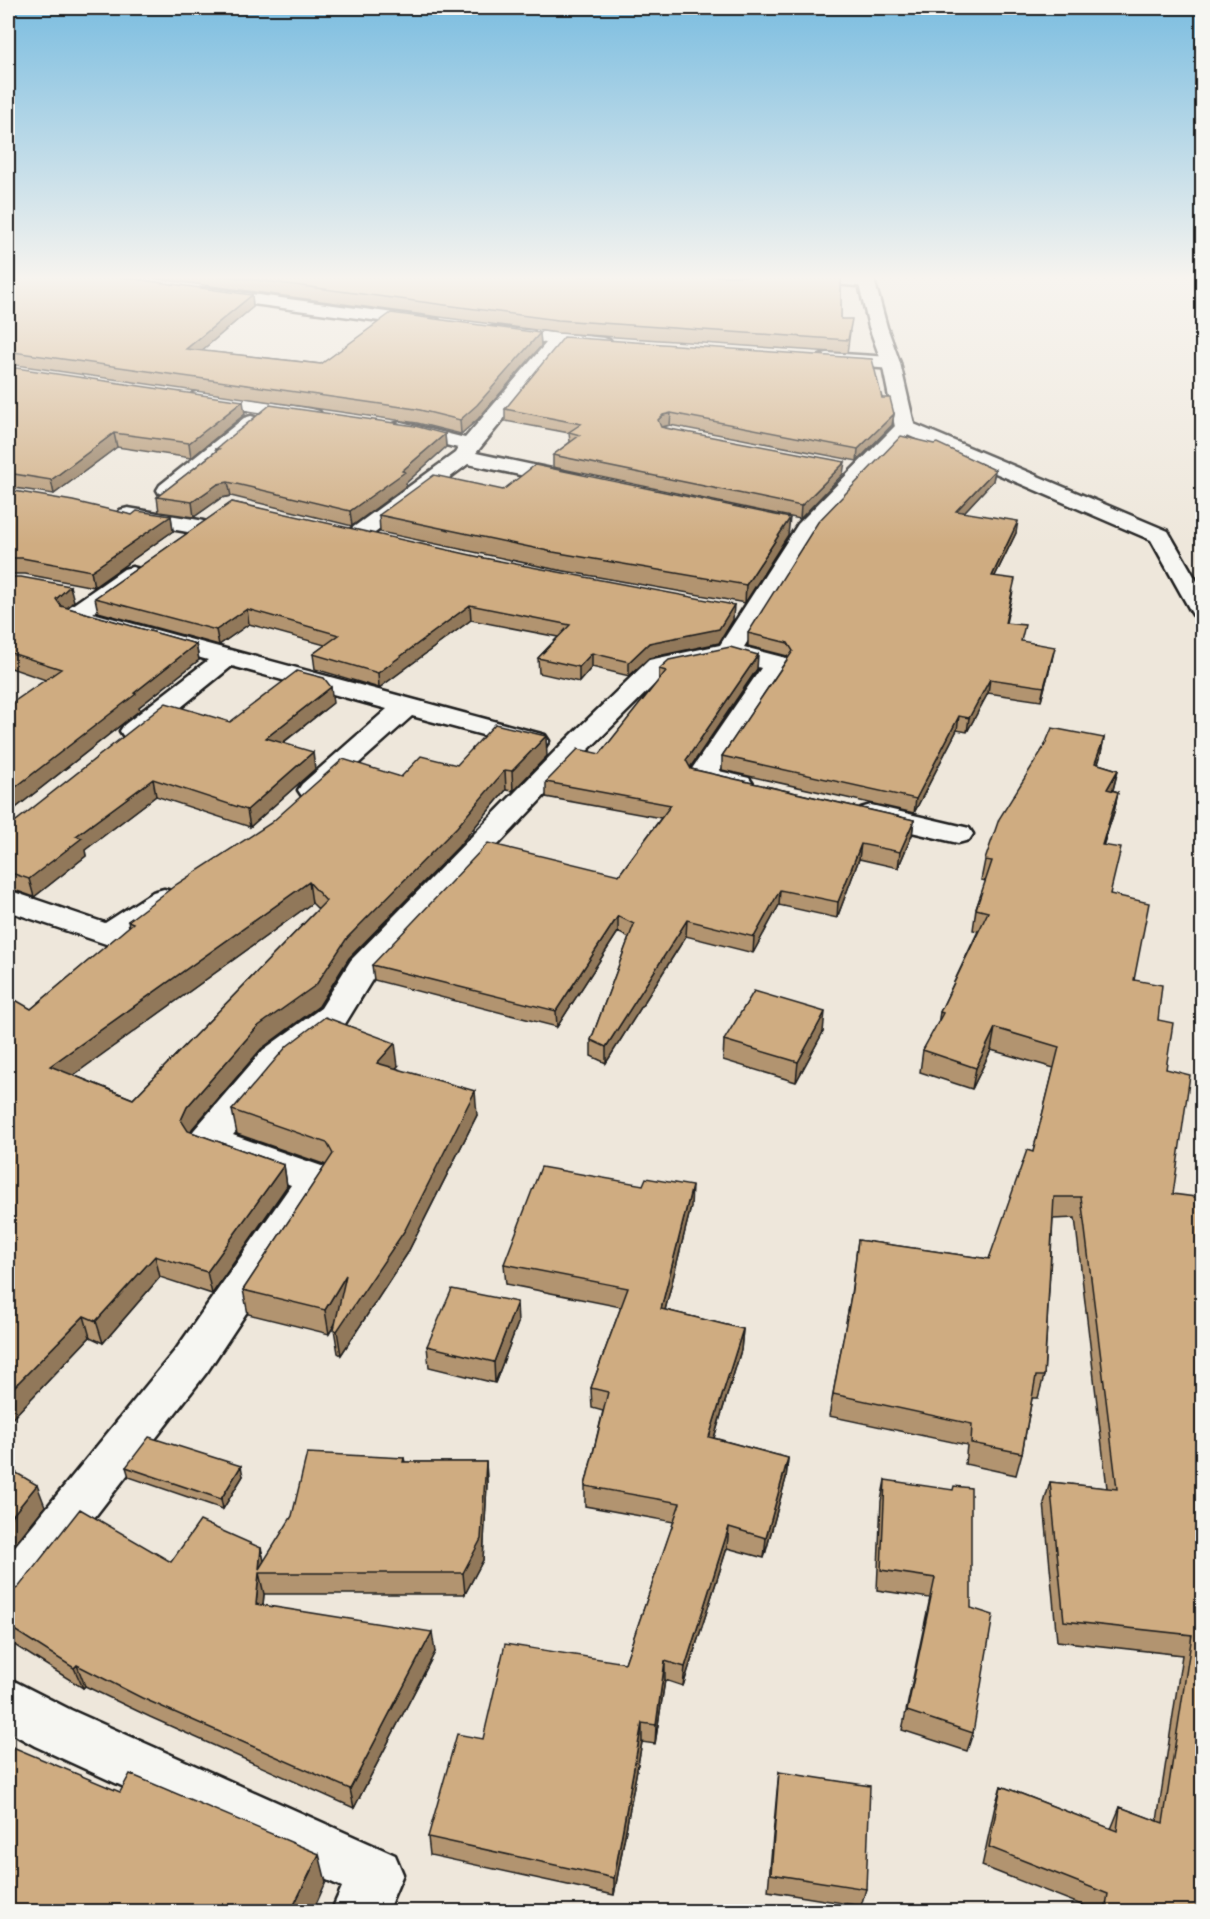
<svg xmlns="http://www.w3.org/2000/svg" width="1210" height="1919" font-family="Mynerve,sans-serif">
<rect width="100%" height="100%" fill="#eee7db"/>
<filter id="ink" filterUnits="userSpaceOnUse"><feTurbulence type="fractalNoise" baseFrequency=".0167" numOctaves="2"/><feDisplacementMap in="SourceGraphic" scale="12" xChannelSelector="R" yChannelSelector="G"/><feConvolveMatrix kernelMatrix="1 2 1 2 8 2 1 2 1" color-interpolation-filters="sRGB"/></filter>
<g filter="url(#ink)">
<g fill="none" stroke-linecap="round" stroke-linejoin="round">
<g stroke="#1c1c1c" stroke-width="5">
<path id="street" d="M 797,276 L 872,278 L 874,282 L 872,286 L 866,287 L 805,281 Z
M 206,288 L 432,318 L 438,319 L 441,323 L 438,327 L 432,328 L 200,297 L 197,293 L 200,289 Z
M 495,327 L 604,338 L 610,340 L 613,344 L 610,348 L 604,350 L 564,345 L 476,453 L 580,475 L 583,480 L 580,485 L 572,486 L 468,464 L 364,541 L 356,543 L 348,541 L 345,536 L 348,531 L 455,453 L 458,448 L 394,432 L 391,428 L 394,424 L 401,422 L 465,438 L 546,343 L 489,336 L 486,332 L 489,328 Z
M 827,353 L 891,357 L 898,359 L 900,363 L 898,367 L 891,369 L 820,363 L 818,359 L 820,355 Z
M 200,391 L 312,409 L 319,411 L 322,415 L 319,419 L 312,421 L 193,401 L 190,397 L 193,393 Z
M 251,416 L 258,418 L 261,422 L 258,426 L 176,495 L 168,497 L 160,495 L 157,490 L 160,485 L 244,418 Z
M 905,421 L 912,423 L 915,427 L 912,431 L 815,533 L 744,647 L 786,658 L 790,664 L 719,771 L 749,778 L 753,784 L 749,790 C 731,795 709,787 691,782 L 687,776 L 761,668 L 729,659 L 667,672 L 581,757 L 375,975 L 345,1024 L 289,1068 L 233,1135 L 330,1169 L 335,1179 L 207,1372 L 25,1607 L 8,1613 L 8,1555 L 177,1348 L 291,1185 L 194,1150 L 188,1140 L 194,1130 L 263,1050 L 321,1008 L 351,960 L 561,745 L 649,660 L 720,645 L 798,524 L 898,423 Z
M 128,508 L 199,520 L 207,522 L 210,527 L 207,532 L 199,534 L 120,520 L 117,515 L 120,510 Z
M 132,567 L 140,569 L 144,574 L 140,579 L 93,613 L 545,735 L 549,741 L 545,747 L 535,749 L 412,716 L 322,796 L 312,799 L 302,796 L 298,790 L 302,784 L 387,709 L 232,666 L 144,737 L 134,739 L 124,737 L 120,731 L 124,725 L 208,660 L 65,620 L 62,615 L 65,610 L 124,569 Z
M 871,805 L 969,828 L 973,834 L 969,840 L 958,843 L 861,820 L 856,814 L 861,808 Z
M 164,889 L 175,892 L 180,899 L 175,906 L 120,942 L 109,945 L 8,911 L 8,890 L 105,923 L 153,892 Z
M 8,1678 L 71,1710 L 395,1855 L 403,1874 L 387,1912 L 331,1912 L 342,1887 L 35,1746 L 8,1731 Z"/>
</g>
<g stroke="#1c1c1c" stroke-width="5">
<path id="secondary" d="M 857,276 L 873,276 L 887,327 L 900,363 L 914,424 L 1168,531 L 1202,590 L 1202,617 L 1193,615 L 1190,610 L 1151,540 L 898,431 L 895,427 L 882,363 L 869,327 Z"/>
</g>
<use href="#street" fill="#f6f6f2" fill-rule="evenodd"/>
<use href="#secondary" fill="#f6f6f2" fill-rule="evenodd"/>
</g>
<path fill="#b2946f" stroke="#1c1c1c" stroke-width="1.5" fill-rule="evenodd" d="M 137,276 L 841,276 L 841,319 L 850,332 L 847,353 L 558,333 Z
M 8,283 L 252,295 L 253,307 L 201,351 L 321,364 L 540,333 L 541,346 L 478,419 L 461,434 L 417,423 L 16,365 L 8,368 Z
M 8,371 L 245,414 L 191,458 L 117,447 L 54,494 L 8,487 Z
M 882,398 L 894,414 L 892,425 L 857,461 L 670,425 L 662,427 L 843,474 L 800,519 L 553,467 L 553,455 L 570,442 L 569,433 L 505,421 L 505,409 Z
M 445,434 L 446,447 L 406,483 L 406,486 L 352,526 L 231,496 L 221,498 L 194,517 L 159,512 L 157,497 L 216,451 L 216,449 Z
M 995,470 L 993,481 L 964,512 L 1016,533 L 995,576 L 1013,591 L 1006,623 L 1021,641 L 1052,660 L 1041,701 L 988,693 L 967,732 L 957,730 L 914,813 L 722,770 L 722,756 L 788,658 L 787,656 L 748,646 L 748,633 Z
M 8,490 L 132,515 L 171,516 L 173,531 L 94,587 L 25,574 L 8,574 Z
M 503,490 L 788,535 L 745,603 L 553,569 L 380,532 L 379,515 Z
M 232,502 L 733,620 L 719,643 L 649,658 L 629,676 L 592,667 L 579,682 L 539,673 L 538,658 L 558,637 L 471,620 L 379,688 L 315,669 L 313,654 L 325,645 L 249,624 L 219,645 L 98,612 L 95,598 Z
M 8,577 L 74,601 L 67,608 L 196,644 L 199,660 L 139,707 L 140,710 L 8,814 L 8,718 L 46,680 L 8,667 Z
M 659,669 L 757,669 L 690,768 L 691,769 L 914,820 L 912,835 L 898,868 L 859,859 L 837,918 L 779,905 L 753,953 L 686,936 L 606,1063 L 591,1056 L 591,1040 L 629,938 L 618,932 L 557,1027 L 374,980 L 372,965 L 619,875 L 661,818 L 546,797 L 546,782 L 600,754 L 659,680 Z
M 333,703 L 283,743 L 315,769 L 250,827 L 156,796 L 85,850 L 86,856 L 34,897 L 9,888 L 8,889 L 8,822 L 16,821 L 230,722 Z
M 1104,738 L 1098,764 L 1118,770 L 1113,790 L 1118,792 L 1114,812 L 1103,845 L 1110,894 L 1134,980 L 1158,1020 L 1166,1069 L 1173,1194 L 1203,1911 L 1097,1911 L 982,1866 L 995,1806 L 1001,1786 L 1111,1829 L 1120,1807 L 1157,1821 L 1182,1655 L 1057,1641 L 1044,1503 L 1050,1482 L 1107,1488 L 1075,1218 L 1053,1219 L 1044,1376 L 1038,1398 L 1032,1398 L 1022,1453 L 1016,1475 L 965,1464 L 967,1445 L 829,1416 L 850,1302 L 858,1240 L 989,1259 L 1033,1152 L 1054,1068 L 991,1050 L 972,1089 L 920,1072 L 923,1050 L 938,1024 L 940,1012 L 978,931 L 973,930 L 976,909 L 986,881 L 981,880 L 985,860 Z
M 547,756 L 513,791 L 506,790 L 458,847 L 349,958 L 319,1006 L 261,1049 L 192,1129 L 191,1132 L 284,1165 L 287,1186 L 212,1294 L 160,1277 L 103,1343 L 90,1337 L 8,1423 L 8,1001 L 31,1009 L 129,927 L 128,921 L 401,777 L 457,765 ZM 312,903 L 318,909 L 133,1099 L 73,1075 Z
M 823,1032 L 796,1082 L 723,1060 L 724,1040 Z
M 398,1066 L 396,1068 L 477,1115 L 407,1254 L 341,1355 L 338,1353 L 334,1329 L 335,1323 L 329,1334 L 248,1314 L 243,1290 L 326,1165 L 237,1134 L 232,1110 Z
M 643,1185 L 691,1207 L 665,1310 L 743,1329 L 741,1350 L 714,1438 L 788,1458 L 786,1478 L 764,1558 L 727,1548 L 683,1686 L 665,1680 L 655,1744 L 642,1742 L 614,1895 L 430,1855 L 428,1837 L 483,1739 L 625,1663 L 674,1522 L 585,1506 L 585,1486 L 603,1411 L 592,1408 L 591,1388 L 621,1307 L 506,1284 L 504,1264 Z
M 518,1323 L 495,1383 L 429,1367 L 427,1346 Z
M 404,1458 L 405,1462 L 486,1462 L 487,1483 L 483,1560 L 465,1594 L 264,1594 L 263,1605 L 435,1652 L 354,1808 L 150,1717 L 85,1686 L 83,1688 L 8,1641 L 8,1592 L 171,1562 L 261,1548 L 264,1562 Z
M 126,1467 L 243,1476 L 223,1509 L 129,1477 Z
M 885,1480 L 971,1608 L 973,1733 L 967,1751 L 902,1730 L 930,1598 L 877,1590 L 881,1501 Z
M 779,1772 L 866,1889 L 861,1906 L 768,1891 L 777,1791 Z"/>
<path fill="#91785a" stroke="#1c1c1c" stroke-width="1.5" d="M 8,276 L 16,276 L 8,281 Z
M 252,295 L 253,307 L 188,362 L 186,349 Z
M 540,333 L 541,346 L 478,419 L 461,434 L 460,420 Z
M 13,352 L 16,365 L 8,368 L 8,354 Z
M 243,401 L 245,414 L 191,458 L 189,443 Z
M 671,413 L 670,425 L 662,427 L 658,432 L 658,420 L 663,415 Z
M 894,414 L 892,425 L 857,461 L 858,449 Z
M 114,433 L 117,447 L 54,494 L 51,480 Z
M 445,434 L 446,447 L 406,483 L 406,486 L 352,526 L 350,511 L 402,471 Z
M 845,462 L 843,474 L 800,519 L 801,506 Z
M 995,470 L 993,481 L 954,523 L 956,511 Z
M 228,482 L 231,496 L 221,498 L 194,517 L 192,502 L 218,484 Z
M 171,516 L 173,531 L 94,587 L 91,571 Z
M 790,518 L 788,535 L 745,603 L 746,585 Z
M 1018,521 L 1016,533 L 989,588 L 992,576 Z
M 70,586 L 74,601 L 60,615 L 56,599 Z
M 470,605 L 471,620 L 379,688 L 378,673 Z
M 734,605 L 733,620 L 719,643 L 649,658 L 629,676 L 629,662 L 649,643 Z
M 247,609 L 249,624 L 219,645 L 216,630 Z
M 196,644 L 199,660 L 139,707 L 140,710 L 8,814 L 8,793 Z
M 1055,647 L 1052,660 L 1041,701 L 1044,687 Z
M 592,653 L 592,667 L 579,682 L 579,667 Z
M 758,655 L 757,669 L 685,775 L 686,760 Z
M 990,679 L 988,693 L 967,732 L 969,718 Z
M 331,687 L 333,703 L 268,754 L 266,738 Z
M 959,716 L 957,730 L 914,813 L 916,799 Z
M 546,736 L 547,756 L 513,791 L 512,771 Z
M 1104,738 L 1100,758 L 1091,783 L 1095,763 Z
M 313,752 L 315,769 L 250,827 L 247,810 Z
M 505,770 L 506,790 L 458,847 L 349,958 L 319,1006 L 261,1049 L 192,1129 L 186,1141 L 181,1120 L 187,1107 L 257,1027 L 347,938 Z
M 1118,770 L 1113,789 L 1102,809 L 1107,789 Z
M 153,779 L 156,796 L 85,850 L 86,856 L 34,897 L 29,879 L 76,836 Z
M 1118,792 L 1114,812 L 1097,865 L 1102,845 Z
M 914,820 L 912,835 L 898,868 L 900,852 Z
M 861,844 L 859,859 L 837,918 L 838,902 Z
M 309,882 L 312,903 L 57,1087 L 50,1066 Z
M 780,890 L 779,905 L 753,953 L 754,937 Z
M 618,916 L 618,932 L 557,1027 L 556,1011 Z
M 687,920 L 686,936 L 606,1063 L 606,1047 Z
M 825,1012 L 823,1032 L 796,1082 L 798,1062 Z
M 995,1028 L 991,1050 L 972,1089 L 976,1068 Z
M 395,1043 L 398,1066 L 380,1086 L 377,1063 Z
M 475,1091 L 477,1115 L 407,1254 L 341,1355 L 337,1331 Z
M 284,1165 L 287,1186 L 212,1294 L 207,1272 Z
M 692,1186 L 691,1207 L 660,1330 L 661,1309 Z
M 155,1256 L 160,1277 L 103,1343 L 96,1321 Z
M 346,1275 L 350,1299 L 329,1334 L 325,1310 Z
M 517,1302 L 518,1323 L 495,1383 L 494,1362 Z
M 84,1316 L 90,1337 L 8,1423 L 8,1393 Z
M 743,1329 L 741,1350 L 708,1457 L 709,1437 Z
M 788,1458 L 786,1478 L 764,1558 L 766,1538 Z
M 486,1462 L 487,1483 L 483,1560 L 465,1594 L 463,1573 Z
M 241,1466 L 243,1476 L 223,1509 L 221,1499 Z
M 37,1485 L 45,1506 L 8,1553 L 8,1521 Z
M 729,1527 L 727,1548 L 683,1686 L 685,1667 Z
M 261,1548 L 266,1569 L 259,1569 Z
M 259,1573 L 264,1594 L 261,1625 L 256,1604 Z
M 432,1632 L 435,1652 L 354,1808 L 350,1789 Z
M 665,1661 L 665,1680 L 655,1744 L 656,1725 Z
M 77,1665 L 85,1686 L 83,1688 L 74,1668 Z
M 642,1723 L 642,1742 L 614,1895 L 614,1878 Z
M 319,1854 L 326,1882 L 313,1911 L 291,1911 Z"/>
<path fill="#cfac81" stroke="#1c1c1c" stroke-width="1.5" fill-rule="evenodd" d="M 23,276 L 113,276 L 252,295 L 186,349 L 321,364 L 391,313 L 540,333 L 477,405 L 460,420 L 416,409 L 13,352 L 8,354 L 8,283 Z
M 226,276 L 841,276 L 841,319 L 852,319 L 848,340 L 558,320 Z
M 564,337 L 872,359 L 882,398 L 890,398 L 894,414 L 858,449 L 671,413 L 663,415 L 658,420 L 661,427 L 670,429 L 845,462 L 801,506 L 553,455 L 580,435 L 569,432 L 581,424 L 505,409 Z
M 16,368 L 243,401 L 189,443 L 114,433 L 51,480 L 8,473 L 8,371 Z
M 270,405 L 415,426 L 445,434 L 402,471 L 405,472 L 350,511 L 228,482 L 218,484 L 192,502 L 157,497 L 219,449 L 216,449 Z
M 901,436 L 934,444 L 937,443 L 995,470 L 956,511 L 1018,521 L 992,576 L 1015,579 L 1005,623 L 1025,625 L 1021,641 L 1055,647 L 1044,687 L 990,679 L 969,718 L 959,716 L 916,799 L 722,756 L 793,651 L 788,643 L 748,633 L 818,522 Z
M 535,465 L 790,518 L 746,585 L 553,552 L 379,515 L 434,475 L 503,490 Z
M 8,490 L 73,501 L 132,515 L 137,511 L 171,516 L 91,571 L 22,558 L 8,558 Z
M 232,502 L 484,558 L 734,605 L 719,629 L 649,643 L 629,662 L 592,653 L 579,667 L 538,658 L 570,625 L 470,605 L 378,673 L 313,654 L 339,635 L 247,609 L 216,630 L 95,598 Z
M 8,577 L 21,577 L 70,586 L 56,599 L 61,606 L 196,644 L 134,693 L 136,694 L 8,793 L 8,718 L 12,703 L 61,669 L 8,652 Z
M 730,647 L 758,655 L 686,760 L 691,769 L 914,820 L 900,852 L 861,844 L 838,902 L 780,890 L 754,937 L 687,920 L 606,1047 L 591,1040 L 634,924 L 618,916 L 556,1011 L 372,965 L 488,843 L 619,875 L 671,805 L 546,782 L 578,749 L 600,754 L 666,671 L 659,669 L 669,660 Z
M 297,671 L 324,678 L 331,687 L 266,738 L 313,752 L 247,810 L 153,779 L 76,836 L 82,838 L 29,879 L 8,872 L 8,822 L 16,821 L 166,703 L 230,722 Z
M 495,724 L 546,736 L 512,771 L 505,770 L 457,827 L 347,938 L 316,985 L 257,1027 L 187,1107 L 181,1120 L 188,1131 L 284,1165 L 207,1272 L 155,1256 L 96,1321 L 84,1316 L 8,1393 L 8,1001 L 12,998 L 31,1009 L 133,923 L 128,921 L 177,884 L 271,823 L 343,759 L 401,777 L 421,756 L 457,765 ZM 309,882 L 326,901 L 133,1099 L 50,1066 Z
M 1052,728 L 1104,738 L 1095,763 L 1118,770 L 1107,789 L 1118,792 L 1102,845 L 1121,848 L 1110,894 L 1149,903 L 1134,980 L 1162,985 L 1158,1020 L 1173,1023 L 1166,1069 L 1190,1075 L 1173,1194 L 1203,1198 L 1203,1911 L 1105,1911 L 1108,1894 L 989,1847 L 1001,1786 L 1117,1831 L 1120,1807 L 1163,1823 L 1192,1635 L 1064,1621 L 1050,1482 L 1117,1489 L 1081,1197 L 1054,1197 L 1044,1376 L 1036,1376 L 1022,1453 L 971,1443 L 972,1424 L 833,1394 L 852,1290 L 858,1240 L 989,1259 L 1027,1150 L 1033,1152 L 1059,1047 L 995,1028 L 976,1068 L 923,1050 L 943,1013 L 940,1012 L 988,912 L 976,909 L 992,861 L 985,860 L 999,819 L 1044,747 Z
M 754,991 L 825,1012 L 798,1062 L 724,1040 Z
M 325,1017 L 395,1043 L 377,1063 L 475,1091 L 405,1230 L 337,1331 L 334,1329 L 346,1275 L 325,1310 L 243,1290 L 333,1154 L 327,1143 L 232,1110 L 287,1046 Z
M 541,1167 L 643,1185 L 646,1178 L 692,1186 L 661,1309 L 743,1329 L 709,1437 L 788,1458 L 766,1538 L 729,1527 L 685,1667 L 665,1661 L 656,1725 L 642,1723 L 614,1878 L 428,1837 L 457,1734 L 483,1739 L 505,1644 L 625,1663 L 680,1503 L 585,1486 L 608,1392 L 591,1388 L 628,1288 L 504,1264 Z
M 452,1289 L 517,1302 L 494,1362 L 427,1346 Z
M 149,1437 L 241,1466 L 221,1499 L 126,1467 Z
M 307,1453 L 404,1458 L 403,1462 L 486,1462 L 481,1539 L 463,1573 L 259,1573 L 256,1604 L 432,1632 L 350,1789 L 142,1698 L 77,1665 L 74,1668 L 8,1626 L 8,1592 L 18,1588 L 80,1509 L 171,1562 L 200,1521 L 261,1548 L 259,1569 L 292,1516 Z
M 8,1468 L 37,1485 L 8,1521 Z
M 885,1480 L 953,1490 L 954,1486 L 971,1488 L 971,1608 L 993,1615 L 973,1733 L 907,1711 L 935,1578 L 881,1570 Z
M 8,1745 L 120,1792 L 130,1774 L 319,1854 L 291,1911 L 8,1911 Z
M 779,1772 L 870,1786 L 866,1889 L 771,1874 Z"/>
</g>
<linearGradient id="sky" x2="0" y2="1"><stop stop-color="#7bbde0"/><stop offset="0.51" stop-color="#f7f4ef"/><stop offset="1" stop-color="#f7f4ef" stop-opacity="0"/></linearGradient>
<rect width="1210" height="545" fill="url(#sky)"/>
<rect width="1210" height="1919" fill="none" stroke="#f6f6f2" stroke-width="30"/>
<rect x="15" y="15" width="1180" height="1889" fill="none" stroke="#1c1c1c" stroke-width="2" filter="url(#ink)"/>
</svg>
